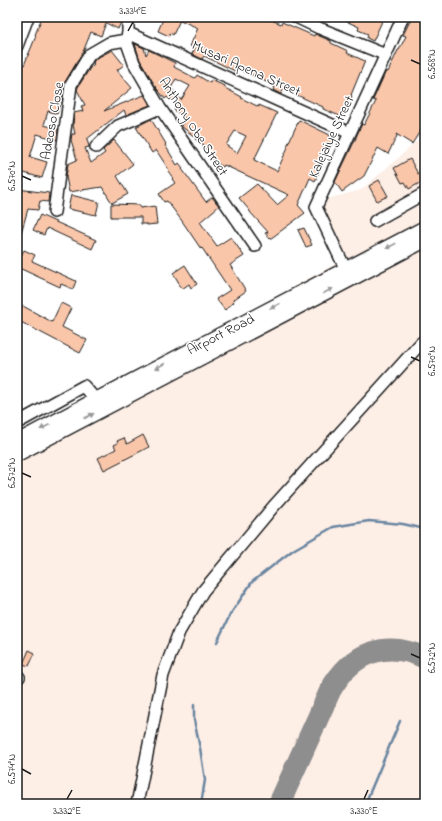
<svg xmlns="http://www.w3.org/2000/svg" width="442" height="821" font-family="'Indie Flower',sans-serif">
<rect width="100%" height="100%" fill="#fff"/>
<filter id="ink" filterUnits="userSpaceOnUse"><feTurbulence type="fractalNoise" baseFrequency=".025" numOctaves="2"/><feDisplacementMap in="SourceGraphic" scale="8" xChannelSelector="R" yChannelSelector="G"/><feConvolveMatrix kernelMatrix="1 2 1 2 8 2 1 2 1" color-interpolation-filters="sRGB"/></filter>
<g filter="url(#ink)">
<path fill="#fdeee6" d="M 425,133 L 425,804 L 17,804 L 17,437 L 290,292 L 293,287 L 343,260 L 311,203 L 361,190 L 404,153 Z"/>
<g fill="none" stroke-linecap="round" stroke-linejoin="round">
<path stroke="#6985a0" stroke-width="2.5" d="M 217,642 L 230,615 L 252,582 L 293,550 L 333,527 L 369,521 L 403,524 L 425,529
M 194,705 L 194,720 L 200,748 L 205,780 L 201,804
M 365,804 L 400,721"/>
<path stroke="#8e8e8e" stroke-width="22" d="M 279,804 L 330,691 C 351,653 385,639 425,658"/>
</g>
<path fill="#f9c6aa" stroke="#1c1c1c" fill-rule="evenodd" d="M 42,17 L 121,17 L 121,22 L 118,29 L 106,23 L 101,36 L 91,32 L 83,52 L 65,82 L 62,97 L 57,114 L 48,111 L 44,125 L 58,129 L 57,140 L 37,134 L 30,157 L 47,162 L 42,178 L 17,171 L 17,76 L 20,69 L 22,70 L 36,36 L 35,35 Z
M 164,17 L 238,17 L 243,19 L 245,17 L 264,17 L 281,24 L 282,22 L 314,36 L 315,34 L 331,41 L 331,43 L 348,51 L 347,53 L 365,61 L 351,95 L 352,96 L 342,117 L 323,109 L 323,107 L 288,91 L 283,90 L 281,94 L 273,90 L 275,86 L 236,68 L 235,71 L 204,56 L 202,59 L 192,54 L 195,48 L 190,46 L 198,28 L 180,20 L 173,35 L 170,33 L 169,36 L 158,31 Z
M 337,17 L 384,17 L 373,41 L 367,38 L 368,34 L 358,30 L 359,27 Z
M 412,17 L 425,17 L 425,123 L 412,144 L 396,134 L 397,136 L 388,154 L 378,148 L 364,176 L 342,192 L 335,182 L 356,138 L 356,137 L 362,124 L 364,125 L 376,101 L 373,100 L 386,71 L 388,72 L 398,50 L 399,50 L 406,36 L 403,35 Z
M 135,44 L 144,48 L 146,55 L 149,50 L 175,63 L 174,67 L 195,78 L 197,75 L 210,83 L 211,80 L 225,86 L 225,88 L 242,97 L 241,98 L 259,107 L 259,105 L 277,113 L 254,160 L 277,171 L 288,147 L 287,146 L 299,120 L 330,135 L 329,137 L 334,139 L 315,181 L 310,178 L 298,205 L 305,213 L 270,239 L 265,233 L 268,232 L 250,212 L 250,211 L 239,198 L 257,184 L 277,205 L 289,195 L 224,165 L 223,167 L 215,162 L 216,161 L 209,157 L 212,153 L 203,147 L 204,145 L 195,139 L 196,138 L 181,126 L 186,119 L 174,110 L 176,107 L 172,99 L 170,100 L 167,97 L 165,99 L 158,90 L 156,88 L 157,87 L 154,84 L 140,60 ZM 176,79 L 190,86 L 181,100 L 171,88 ZM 235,131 L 246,136 L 237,153 L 226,145 Z
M 112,50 L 124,65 L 117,70 L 132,88 L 104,111 L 144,95 L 150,105 L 126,115 L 124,110 L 87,139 L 89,147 L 85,148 L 91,163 L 105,153 L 103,150 L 114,140 L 133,164 L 117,176 L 128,194 L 112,203 L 102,187 L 69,192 L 66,177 L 68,164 L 77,160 L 71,140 L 72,134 L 75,134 L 73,125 L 74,113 L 83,111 L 81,106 L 85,105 L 77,90 L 78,87 L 90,68 L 94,64 L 93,63 L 95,59 Z
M 151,119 L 166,144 L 165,145 L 177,165 L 179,163 L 183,168 L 182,169 L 206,202 L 212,197 L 219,206 L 200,222 L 217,246 L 231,237 L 244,256 L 230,265 L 246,291 L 233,300 L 234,302 L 225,310 L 216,299 L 230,290 L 202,248 L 201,249 L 182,221 L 167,201 L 164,202 L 159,194 L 175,183 L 172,179 L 173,178 L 168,171 L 169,170 L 156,150 L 152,153 L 136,127 Z
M 410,159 L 418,174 L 425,171 L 425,180 L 409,189 L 405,182 L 402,183 L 394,168 Z
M 379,180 L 388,196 L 377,201 L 369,186 Z
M 17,189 L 49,193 L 48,202 L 40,201 L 38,210 L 28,209 L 19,240 L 17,239 Z
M 71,195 L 99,202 L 96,215 L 68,209 Z
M 111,204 L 140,205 L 140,208 L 155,206 L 157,224 L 147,225 L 147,224 L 141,224 L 141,217 L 111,217 Z
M 40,215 L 96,240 L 92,249 L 47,228 L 44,235 L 33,230 Z
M 304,228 L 312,245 L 306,247 L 298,230 Z
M 24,250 L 35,255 L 32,261 L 76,281 L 73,289 L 61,284 L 60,287 L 17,267 L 17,264 Z
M 185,265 L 197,284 L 191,288 L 189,284 L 182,289 L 178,284 L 179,283 L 173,273 Z
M 61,303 L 71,308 L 62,327 L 87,340 L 80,353 L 17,320 L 17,317 L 23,306 L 52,322 Z
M 143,435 L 149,447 L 104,470 L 98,458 L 116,449 L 114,445 L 118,443 L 117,441 L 124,438 L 127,444 Z
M 29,650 L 35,653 L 29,666 L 23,664 Z"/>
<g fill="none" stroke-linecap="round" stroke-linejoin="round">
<g stroke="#1c1c1c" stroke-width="14">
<path id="minor" d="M 128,17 L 128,33 L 126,40 L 134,63 L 160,108 L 255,246
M 296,17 L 319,28 L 386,55
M 128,33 L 350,133
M 17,46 L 28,17
M 96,147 L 118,126 L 160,108
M 54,212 L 71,85 L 90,54 L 109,43 L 126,40
M 375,221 L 425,193
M 346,270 L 316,207 L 350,133 L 403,17
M 17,423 L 84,386 L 96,400
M 17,676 L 19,677
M 137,804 L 163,675 L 179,632 L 203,591 L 273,507 L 421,343 L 425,340"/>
</g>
<g stroke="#1c1c1c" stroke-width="17">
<path id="major" d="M 17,442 L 96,400 L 425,228
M 17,454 L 425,240"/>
</g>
<use href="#minor" stroke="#fff" stroke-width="11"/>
<use href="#major" stroke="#fff" stroke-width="14"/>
</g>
<defs><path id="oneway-solid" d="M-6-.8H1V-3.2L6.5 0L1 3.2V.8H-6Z"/></defs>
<g fill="#999">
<use href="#oneway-solid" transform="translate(391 246) rotate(152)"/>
<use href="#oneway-solid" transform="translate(328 291) rotate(-28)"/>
<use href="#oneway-solid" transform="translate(275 306) rotate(153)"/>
<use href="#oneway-solid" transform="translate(160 366) rotate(153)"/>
<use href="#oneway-solid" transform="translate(89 416) rotate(-28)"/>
<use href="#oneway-solid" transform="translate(45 427) rotate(152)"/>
</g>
</g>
<path fill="none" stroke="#1c1c1c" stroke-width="1.5" d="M 128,31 L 133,22M 411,60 L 420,64M 22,176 L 31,180M 411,357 L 420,361M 22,473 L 31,477M 411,654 L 420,658M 22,769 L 31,774M 67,799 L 72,790M 364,799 L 368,790"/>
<g text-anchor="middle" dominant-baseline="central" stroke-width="3" stroke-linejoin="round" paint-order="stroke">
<g font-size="14" fill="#1c1c1c" stroke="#fff">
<text transform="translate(246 69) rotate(24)">Musari Apena Street</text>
<text transform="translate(53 121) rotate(-80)">Adeoso Close</text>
<text transform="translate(193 127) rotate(57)">Anthony Obe Street</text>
<text transform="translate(332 137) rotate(-65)">Kalejaiye Street</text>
<text transform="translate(221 335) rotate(-27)">Airport Road</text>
</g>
</g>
<rect width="442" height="821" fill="none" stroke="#fff" stroke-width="44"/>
<rect x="22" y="22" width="398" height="777" fill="none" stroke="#1c1c1c" stroke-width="1.5"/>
<g font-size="10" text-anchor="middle" fill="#1c1c1c">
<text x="133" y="14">3.334°E</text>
<text transform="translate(431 64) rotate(-90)" y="4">6.568°N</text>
<text transform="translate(11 176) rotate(-90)" y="4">6.570°N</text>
<text transform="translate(431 361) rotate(-90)" y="4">6.570°N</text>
<text transform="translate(11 473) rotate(-90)" y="4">6.572°N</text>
<text transform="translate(431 658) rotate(-90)" y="4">6.572°N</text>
<text transform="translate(11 769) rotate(-90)" y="4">6.574°N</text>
<text x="67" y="814">3.332°E</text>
<text x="364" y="814">3.330°E</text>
</g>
</svg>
